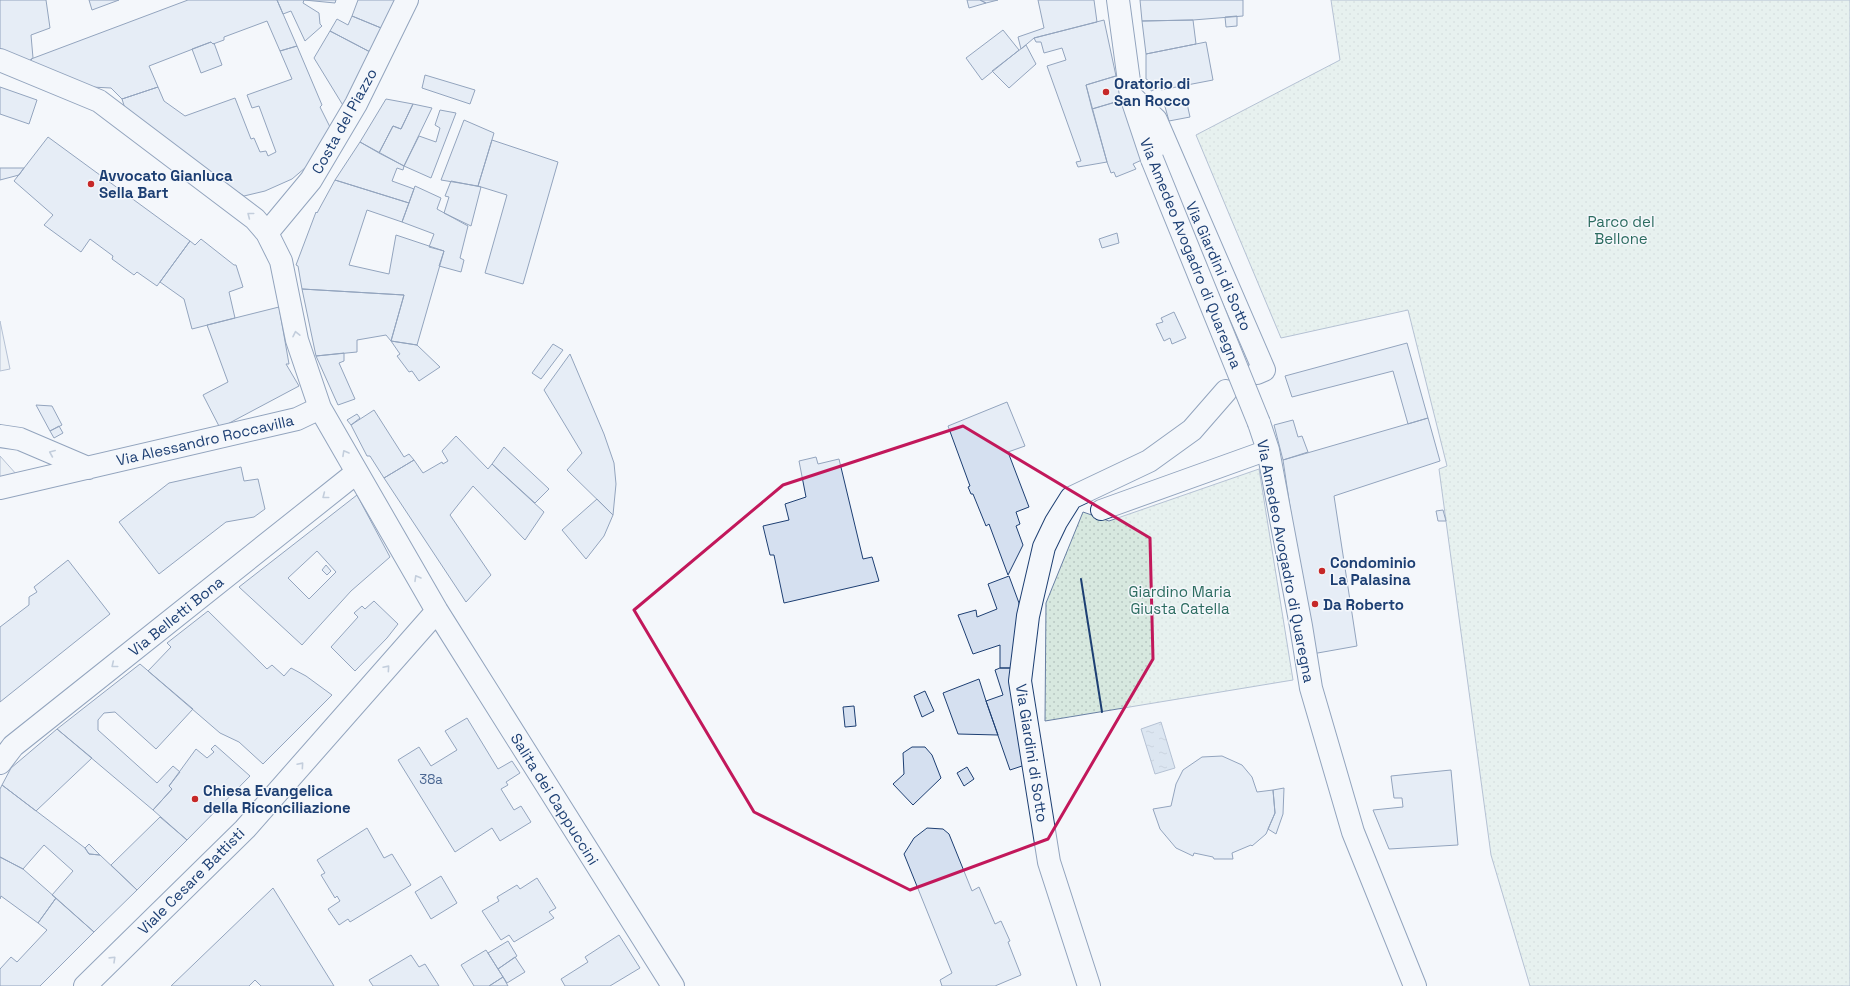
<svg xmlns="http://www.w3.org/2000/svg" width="1850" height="986" font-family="'Space Grotesk',sans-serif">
<defs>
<pattern id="park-dots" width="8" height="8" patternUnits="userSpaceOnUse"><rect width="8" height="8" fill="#d7e8df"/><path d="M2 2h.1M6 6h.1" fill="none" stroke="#b8c8c3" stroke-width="1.8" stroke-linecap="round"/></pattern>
<pattern id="water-ripples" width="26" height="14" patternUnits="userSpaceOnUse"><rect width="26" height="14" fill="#bed0e5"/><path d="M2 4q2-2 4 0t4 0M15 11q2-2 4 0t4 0" fill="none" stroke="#9aaabe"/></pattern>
</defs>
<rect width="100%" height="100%" fill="#f4f7fb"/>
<path fill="url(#park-dots)" stroke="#687fa3" d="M 1331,0 L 1850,0 L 1850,986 L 1530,986 L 1491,855 L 1439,469 L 1447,466 L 1408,310 L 1281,338 L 1196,135 L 1340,60 Z
M 1259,469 L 1293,680 L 1045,721 L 1046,603 L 1083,512 L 1109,521 Z"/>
<path fill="#e3e8f0" stroke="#687fa3" d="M 0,321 L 10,369 L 0,371 Z
M 0,457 L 0,456 L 17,475 L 0,478 Z"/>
<path fill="url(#water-ripples)" stroke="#687fa3" d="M 1161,722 L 1175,768 L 1155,774 L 1141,729 Z"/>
<path fill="#d5e0f0" stroke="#1d3f73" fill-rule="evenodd" d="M 0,0 L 46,0 L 50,28 L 31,35 L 33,58 L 29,62 L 0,57 Z
M 89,0 L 119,0 L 92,10 Z
M 188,0 L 277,0 L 297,46 L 280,51 L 267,21 L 224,37 L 224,40 L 213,44 L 211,42 L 149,66 L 158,87 L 122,99 L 111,88 L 91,87 L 29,62 L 31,59 Z
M 277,0 L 304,0 L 303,3 L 319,13 L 320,24 L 322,26 L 305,41 L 291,11 L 283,14 Z
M 304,0 L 336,0 L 335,3 Z
M 358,0 L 402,0 L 386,30 L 352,16 Z
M 967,0 L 980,0 L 986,3 L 969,8 Z
M 980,0 L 998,0 L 986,3 Z
M 1038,0 L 1094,0 L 1097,22 L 1034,38 L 1021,49 L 1018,37 L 1044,28 Z
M 1140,0 L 1243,0 L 1243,16 L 1193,20 L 1142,21 Z
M 352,16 L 386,30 L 374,54 L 330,31 L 337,19 L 348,25 Z
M 1237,16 L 1237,26 L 1226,27 L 1225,17 Z
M 1104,20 L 1116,76 L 1086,85 L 1107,162 L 1078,167 L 1076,162 L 1081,161 L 1047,66 L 1066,60 L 1062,48 L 1044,53 L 1041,42 L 1036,42 L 1034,38 Z
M 1193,20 L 1196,44 L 1146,54 L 1142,21 Z
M 1003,30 L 1019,50 L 982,80 L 966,58 Z
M 330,31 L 374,54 L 344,107 L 314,58 Z
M 211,42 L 213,44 L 214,43 L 222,65 L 201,73 L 192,49 Z
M 1206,42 L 1213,80 L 1161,90 L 1160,87 L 1151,91 L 1148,80 L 1146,79 L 1146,54 Z
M 1026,45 L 1036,64 L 1009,88 L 992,71 Z
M 297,46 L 322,105 L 320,107 L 333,133 L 319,156 L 292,179 L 265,191 L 244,196 L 198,167 L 127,115 L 122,99 L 158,87 L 164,101 L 185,116 L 235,98 L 251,139 L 254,138 L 260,152 L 266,151 L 268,156 L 276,152 L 259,106 L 252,108 L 247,95 L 292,79 L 280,51 Z
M 425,75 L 475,90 L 470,104 L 422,88 Z
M 1119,75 L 1125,99 L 1092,109 L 1086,85 Z
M 0,87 L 37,100 L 29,124 L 0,114 Z
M 386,99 L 413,104 L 401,129 L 393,126 L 379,153 L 360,142 Z
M 1186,99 L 1190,117 L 1169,121 L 1164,103 Z
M 1123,100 L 1144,159 L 1133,164 L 1136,169 L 1116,177 L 1114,172 L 1111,173 L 1107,162 L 1092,109 Z
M 413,104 L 432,108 L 404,166 L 379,153 L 393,126 L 401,129 Z
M 440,110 L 456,113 L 431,178 L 404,166 L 419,136 L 436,142 L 440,128 L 435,125 Z
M 464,120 L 494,133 L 478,186 L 441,180 Z
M 48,137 L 190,241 L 157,286 L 137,272 L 134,275 L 112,259 L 113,256 L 90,239 L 81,252 L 44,225 L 53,215 L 14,181 Z
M 492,140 L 558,162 L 523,284 L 485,273 L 507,195 L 478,186 Z
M 360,142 L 404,166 L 403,170 L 397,168 L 392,181 L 414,189 L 409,203 L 335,180 Z
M 0,168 L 24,168 L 19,175 L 0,180 Z
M 335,180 L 409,203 L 402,222 L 367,210 L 349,265 L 389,274 L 396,235 L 444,251 L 417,345 L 391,341 L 404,295 L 302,289 L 298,266 L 296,265 L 316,212 L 317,213 Z
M 451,181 L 481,187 L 471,226 L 444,213 L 449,197 L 445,196 Z
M 415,186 L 441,198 L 437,209 L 468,226 L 460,258 L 464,260 L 461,272 L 439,266 L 444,251 L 429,247 L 434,234 L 402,222 Z
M 1117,233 L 1119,243 L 1102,248 L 1099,239 Z
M 201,239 L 234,265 L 236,265 L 243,287 L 229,292 L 235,318 L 192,329 L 184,299 L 160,282 L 190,241 L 195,245 Z
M 302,289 L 404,295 L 391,341 L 386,335 L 357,340 L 357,352 L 316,356 Z
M 279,307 L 289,364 L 286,364 L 299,386 L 220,428 L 203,395 L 228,382 L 207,325 Z
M 1174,312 L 1186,338 L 1172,344 L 1170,338 L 1164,341 L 1156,324 L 1163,322 L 1161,318 Z
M 391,341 L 417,345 L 440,367 L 419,381 L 412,371 L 409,372 L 397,356 L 400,354 Z
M 1407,343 L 1428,418 L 1408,424 L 1393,371 L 1292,397 L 1285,376 Z
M 553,344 L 563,350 L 541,379 L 532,373 Z
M 344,353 L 344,361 L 339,363 L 355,399 L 338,405 L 316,356 Z
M 570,354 L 604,434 L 614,463 L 616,484 L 613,515 L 567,470 L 582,453 L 544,390 Z
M 1007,402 L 1025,446 L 1008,452 L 1029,507 L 1016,512 L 1020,524 L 1016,526 L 1023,545 L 1008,575 L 989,524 L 986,526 L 973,494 L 971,494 L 968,487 L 970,486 L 948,426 Z
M 36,405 L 52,406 L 62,425 L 50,431 Z
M 374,410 L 404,457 L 409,454 L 414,460 L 384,478 L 370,456 L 367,456 L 351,425 Z
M 357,414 L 360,418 L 351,425 L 347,420 Z
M 1428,418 L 1440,461 L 1334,496 L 1357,646 L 1312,654 L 1283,460 Z
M 1293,420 L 1298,437 L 1302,436 L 1308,452 L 1283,460 L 1274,425 Z
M 59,426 L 63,433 L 54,438 L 50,431 Z
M 456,436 L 488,469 L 492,464 L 544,512 L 525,540 L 473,486 L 450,515 L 491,575 L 466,602 L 384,478 L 414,460 L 423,473 L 442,462 L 443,464 L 448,461 L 442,451 Z
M 504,447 L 549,489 L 535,503 L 492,464 Z
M 816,457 L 818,464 L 839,459 L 863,559 L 872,557 L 879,581 L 784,603 L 774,555 L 770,555 L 763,526 L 789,520 L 785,504 L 806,497 L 799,461 Z
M 241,467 L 244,481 L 258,479 L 265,509 L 254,517 L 226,522 L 159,574 L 119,522 L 169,483 Z
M 357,495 L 390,557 L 351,591 L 302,645 L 239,587 ZM 317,551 L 336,572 L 309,599 L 288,578 Z
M 597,499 L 613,515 L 604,536 L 586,559 L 562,530 Z
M 1443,510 L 1446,521 L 1438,521 L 1436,511 Z
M 68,560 L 110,614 L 0,702 L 0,627 L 29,605 L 29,597 L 37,592 L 34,587 Z
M 326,565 L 331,571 L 327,575 L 322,570 Z
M 1009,576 L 1019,603 L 1019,668 L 1000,668 L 1000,645 L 973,654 L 958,615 L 976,610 L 977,617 L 997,609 L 988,584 Z
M 374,601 L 398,624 L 387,638 L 355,671 L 331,647 L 358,617 L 354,613 L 362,606 L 365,609 Z
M 208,611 L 267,669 L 272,665 L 284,676 L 291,668 L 306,676 L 332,695 L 263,764 L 239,742 L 220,733 L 148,671 L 171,647 L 167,643 Z
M 140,664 L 193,709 L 156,749 L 115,712 L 104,713 L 98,720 L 98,730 L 157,783 L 173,766 L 180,772 L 169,786 L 172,789 L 153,810 L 57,729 Z
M 1000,668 L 1019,668 L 1025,765 L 1010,770 L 986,701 L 1003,695 L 995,670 Z
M 979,679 L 986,701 L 998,735 L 958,734 L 943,693 Z
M 925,691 L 934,711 L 922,717 L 914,696 Z
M 854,706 L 856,726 L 845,727 L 843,707 Z
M 467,718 L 498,769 L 512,761 L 520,773 L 506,782 L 508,785 L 501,789 L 514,810 L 521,806 L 531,822 L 500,841 L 492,828 L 455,852 L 398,760 L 419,747 L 431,766 L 457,750 L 445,731 Z
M 57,729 L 92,758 L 36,811 L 2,785 L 11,768 Z
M 215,745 L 250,776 L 187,840 L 153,810 L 172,789 L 169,786 L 196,749 L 207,758 L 214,752 L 211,749 Z
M 912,747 L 925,747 L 932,755 L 941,778 L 913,805 L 893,784 L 904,774 L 903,753 Z
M 1222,756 L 1242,765 L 1252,777 L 1257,792 L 1273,790 L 1275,813 L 1266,834 L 1252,846 L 1251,845 L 1232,853 L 1233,859 L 1214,859 L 1213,857 L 1194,853 L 1193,856 L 1176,848 L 1160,829 L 1153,809 L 1171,806 L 1176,784 L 1183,770 L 1202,757 Z
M 967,767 L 974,779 L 964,786 L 957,773 Z
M 1451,770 L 1458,845 L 1389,849 L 1373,810 L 1403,807 L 1402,798 L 1394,798 L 1391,776 Z
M 2,785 L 85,848 L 89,854 L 100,855 L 137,890 L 94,932 L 52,895 L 73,871 L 44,845 L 23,869 L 0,857 L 0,789 Z
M 1284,788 L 1283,814 L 1276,834 L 1268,829 L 1275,813 L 1273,790 Z
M 160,817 L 187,840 L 137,890 L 111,865 Z
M 367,828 L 384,858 L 392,854 L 411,885 L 350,922 L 348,919 L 339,925 L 328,909 L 340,901 L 337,896 L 335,898 L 321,875 L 325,873 L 317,860 Z
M 927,828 L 943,829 L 949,834 L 972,891 L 979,887 L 995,924 L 1001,921 L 1010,941 L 1008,942 L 1021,975 L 995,986 L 942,986 L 940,980 L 952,973 L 904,854 L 914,838 Z
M 89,844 L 100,855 L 89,854 L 85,848 Z
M 0,857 L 23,869 L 56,898 L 38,923 L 1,896 L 0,899 Z
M 441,876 L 457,903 L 431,919 L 415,892 Z
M 537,878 L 556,908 L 549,912 L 554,918 L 514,942 L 509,935 L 501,940 L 482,911 L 499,901 L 497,897 L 517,885 L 520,889 Z
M 273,888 L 334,986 L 261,986 L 255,980 L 249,986 L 171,986 Z
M 56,898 L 94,932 L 40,986 L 0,986 L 0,969 L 11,957 L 17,962 L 47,930 L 38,923 Z
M 619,935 L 640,968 L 610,986 L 565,986 L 561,979 L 588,962 L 585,957 Z
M 508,941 L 517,956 L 498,969 L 488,953 Z
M 486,950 L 503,977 L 489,986 L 474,986 L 461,965 Z
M 411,955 L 419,967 L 425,964 L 439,986 L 373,986 L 369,980 Z
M 515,957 L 525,972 L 507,983 L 498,969 Z
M 503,977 L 508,986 L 489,986 Z"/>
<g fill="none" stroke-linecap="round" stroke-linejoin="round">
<g stroke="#1d3f73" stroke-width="22">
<path id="pedestrian" d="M 1101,510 L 1268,450"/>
</g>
<g stroke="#1d3f73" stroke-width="24">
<path id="minor" d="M 1118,0 L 1131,96 L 1152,159
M 0,60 L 99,101 L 255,219 L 267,233 L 281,261 L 297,340 L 320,408 L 437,611 L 673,986
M 1131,96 L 1156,120 L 1264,370 L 1257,373
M 267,233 L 311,180 L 356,104 L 407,0
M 1259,423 L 1268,450 L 1301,626 L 1311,688 L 1353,832 L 1415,986
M 0,436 L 20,439 L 88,468
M 0,488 L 297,419 L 320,408
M 0,763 L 13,746 L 356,473
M 85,986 L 245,829 L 437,611
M 1089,986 L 1049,862 L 1020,681 L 1028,616 L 1044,547 L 1056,522 L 1071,498 L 1149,461 L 1192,430 L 1226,391"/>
</g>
<use href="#pedestrian" stroke="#f4f7fb" stroke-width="20"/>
<use href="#minor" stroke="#f4f7fb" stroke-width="22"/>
<g stroke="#1d3f73" stroke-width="24" stroke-linecap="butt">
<path id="minor-bridge" d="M 1152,159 L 1259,423"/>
</g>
<use href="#minor-bridge" stroke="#f4f7fb" stroke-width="22"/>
<path stroke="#1d3f73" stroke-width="2" d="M 1081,579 L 1102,712"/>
</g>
<defs><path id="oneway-chevron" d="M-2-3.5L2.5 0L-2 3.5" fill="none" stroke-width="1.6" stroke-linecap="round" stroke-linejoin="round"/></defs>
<g stroke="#889bb7">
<use href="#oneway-chevron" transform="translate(250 215) rotate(-142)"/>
<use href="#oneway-chevron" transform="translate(296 334) rotate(-102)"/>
<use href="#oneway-chevron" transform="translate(52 453) rotate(-157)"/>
<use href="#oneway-chevron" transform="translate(345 453) rotate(-119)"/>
<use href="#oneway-chevron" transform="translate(325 496) rotate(142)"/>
<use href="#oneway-chevron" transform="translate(417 578) rotate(-120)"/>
<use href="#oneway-chevron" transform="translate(114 665) rotate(141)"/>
<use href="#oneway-chevron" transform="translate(387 668) rotate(-49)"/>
<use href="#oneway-chevron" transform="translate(301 765) rotate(-49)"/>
<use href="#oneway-chevron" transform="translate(113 959) rotate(-44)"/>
</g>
<path d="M0 0H1850V986H0ZM 963,426 L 1150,538 L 1153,659 L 1048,839 L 910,890 L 754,812 L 634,610 L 783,485 Z" fill="#f4f7fb" fill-opacity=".55" fill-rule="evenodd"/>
<path fill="none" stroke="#c2185b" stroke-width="3" stroke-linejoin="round" d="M 963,426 L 1150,538 L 1153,659 L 1048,839 L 910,890 L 754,812 L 634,610 L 783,485 Z"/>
<g fill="#c62828" stroke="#f4f7fb" stroke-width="1.5">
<circle cx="1106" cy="92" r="4"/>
<circle cx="91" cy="184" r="4"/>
<circle cx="1322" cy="571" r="4"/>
<circle cx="1315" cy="604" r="4"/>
<circle cx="195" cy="799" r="4"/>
</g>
<g text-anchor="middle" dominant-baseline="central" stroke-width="3" stroke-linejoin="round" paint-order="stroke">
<g font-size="13" fill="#4b6792">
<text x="431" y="779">38a</text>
</g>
<g font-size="15" font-weight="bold" fill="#1d3f73" stroke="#f4f7fb" text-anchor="start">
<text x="1114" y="83">Oratorio di<tspan x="1114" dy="17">San Rocco</tspan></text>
<text x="99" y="175">Avvocato Gianluca<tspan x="99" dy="17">Sella Bart</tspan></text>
<text x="1330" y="562">Condominio<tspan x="1330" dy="17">La Palasina</tspan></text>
<text x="1323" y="604">Da Roberto</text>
<text x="203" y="790">Chiesa Evangelica<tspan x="203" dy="17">della Riconciliazione</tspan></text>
</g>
<g font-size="15" fill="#1d3f73" stroke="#f4f7fb">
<text transform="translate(344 121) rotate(-61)">Costa del Piazzo</text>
<text transform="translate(1191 253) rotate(68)">Via Amedeo Avogadro di Quaregna</text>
<text transform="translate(1219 266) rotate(66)">Via Giardini di Sotto</text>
<text transform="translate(205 440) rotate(-13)">Via Alessandro Roccavilla</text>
<text transform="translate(1286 561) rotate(79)">Via Amedeo Avogadro di Quaregna</text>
<text transform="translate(176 616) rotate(-39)">Via Belletti Bona</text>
<text transform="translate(1032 753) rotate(81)">Via Giardini di Sotto</text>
<text transform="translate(555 799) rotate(58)">Salita dei Cappuccini</text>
<text transform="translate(191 881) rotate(-45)">Viale Cesare Battisti</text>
</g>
<g font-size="15" fill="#2c6c60" stroke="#f4f7fb">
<text x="1621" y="221">Parco del<tspan x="1621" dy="17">Bellone</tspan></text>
<text x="1180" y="591">Giardino Maria<tspan x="1180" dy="17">Giusta Catella</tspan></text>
</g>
</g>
</svg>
